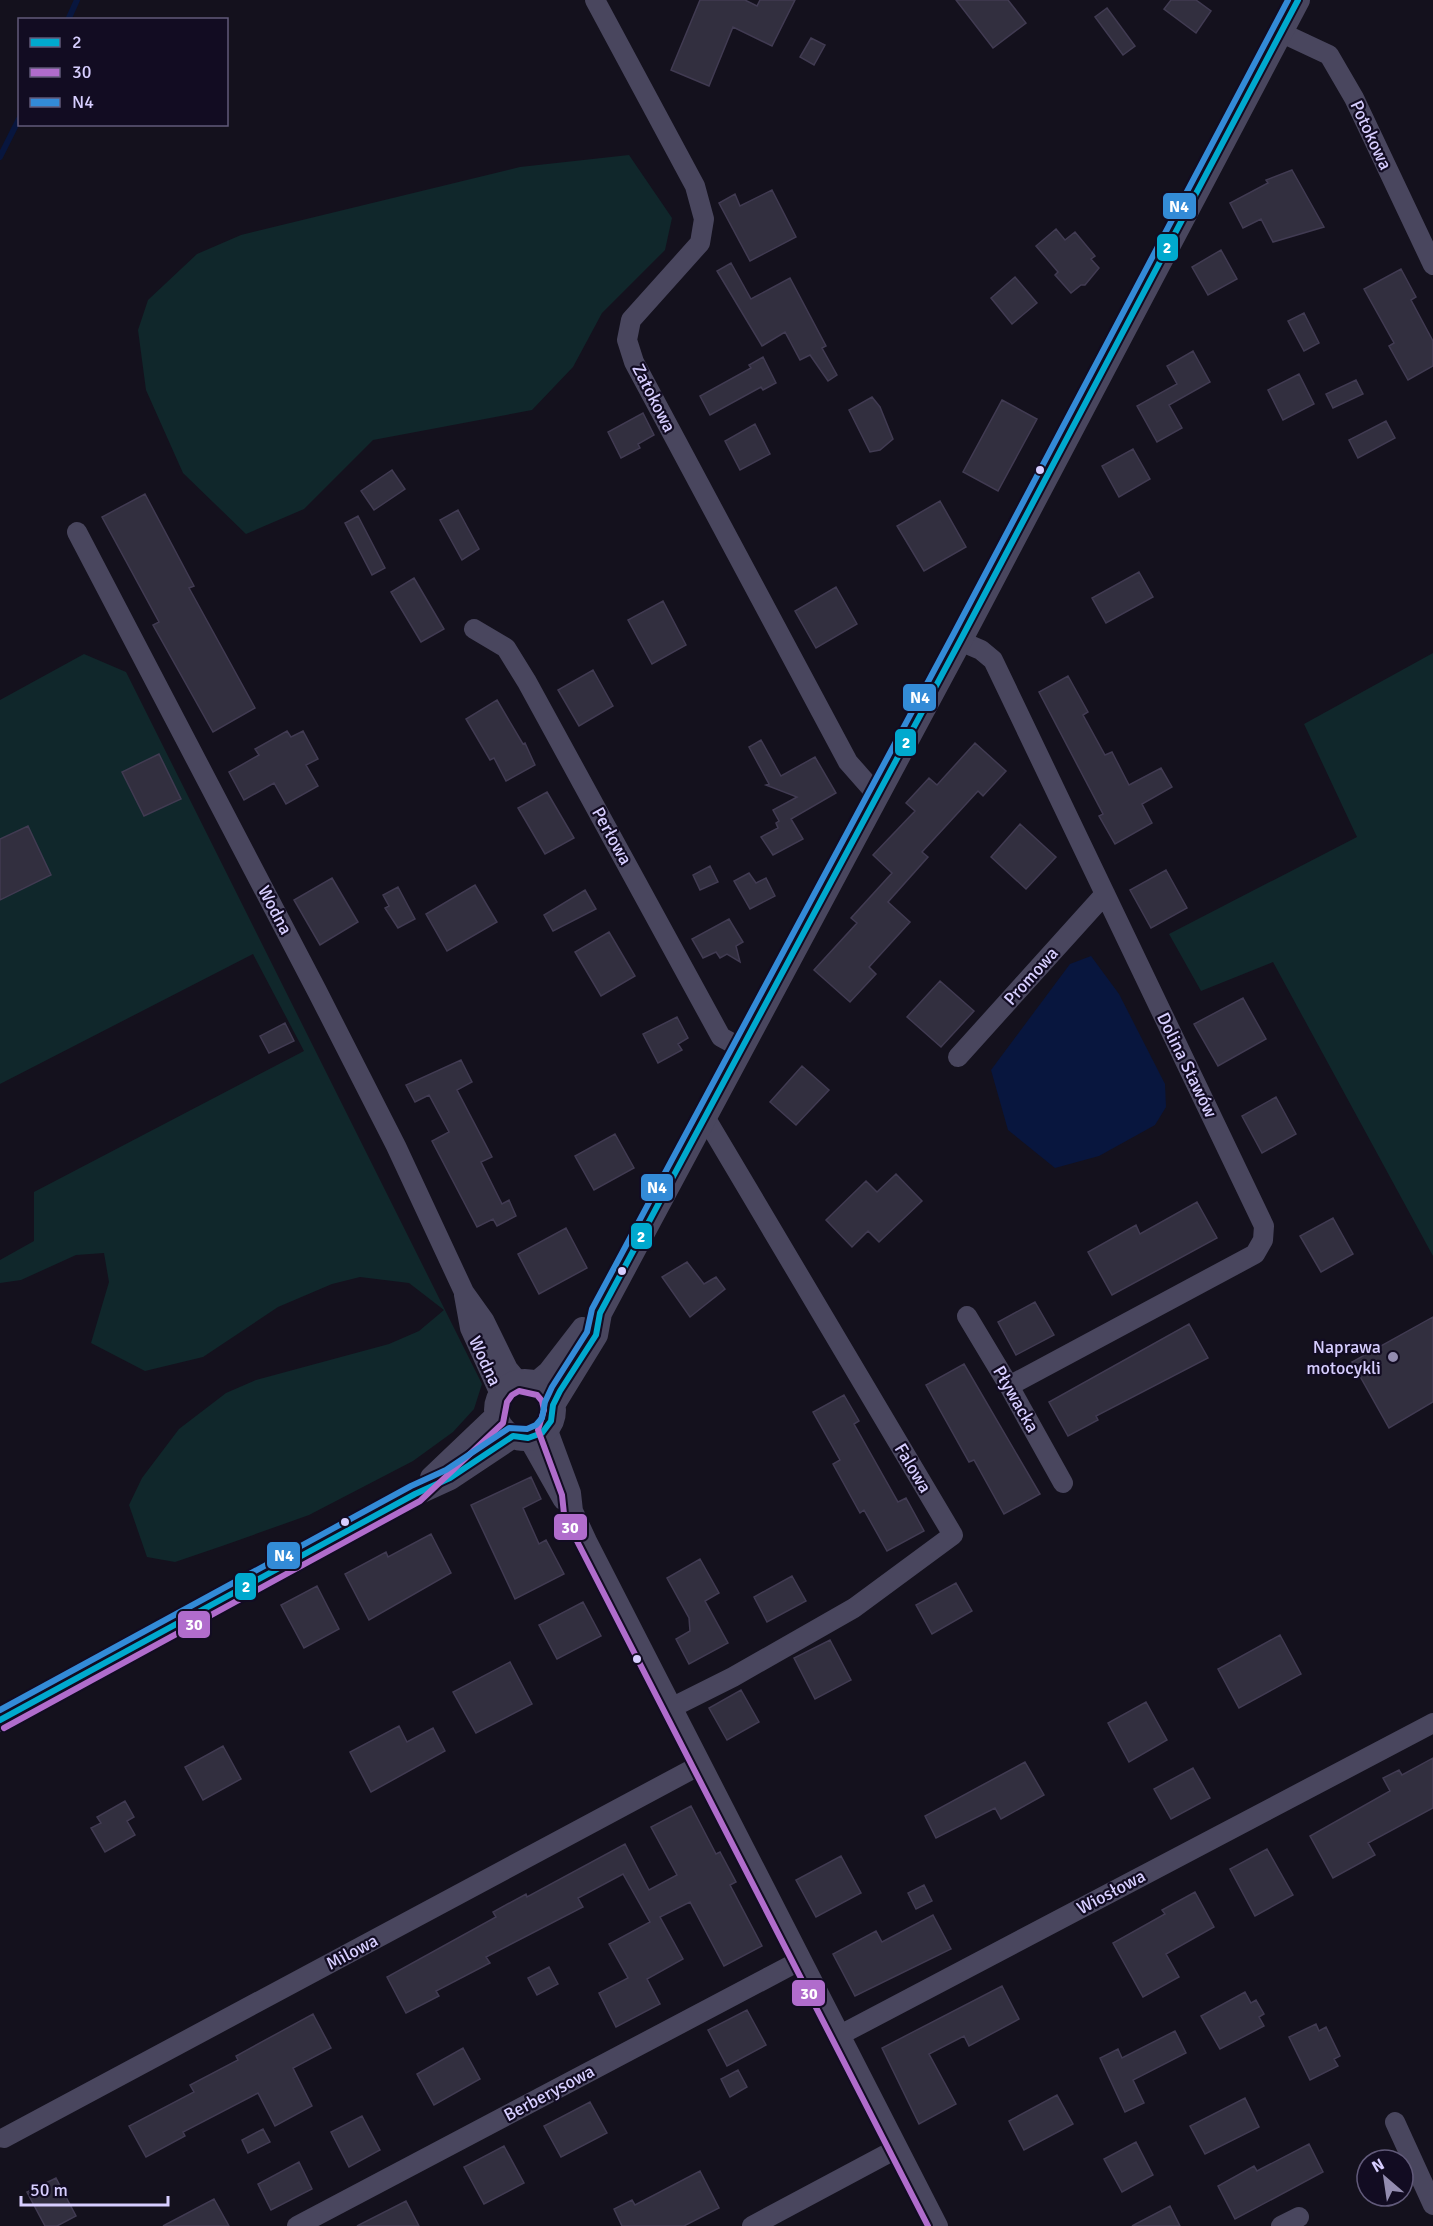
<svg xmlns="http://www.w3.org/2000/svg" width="1433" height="2226" font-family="Signika,sans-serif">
<rect width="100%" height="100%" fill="#14111d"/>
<path fill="#10272b" d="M 629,155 L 672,218 L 665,250 L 602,313 L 573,367 L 532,410 L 373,440 L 304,509 L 246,534 L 183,473 L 146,390 L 138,330 L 148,300 L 197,254 L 241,235 L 520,167 Z
M 1433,653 L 1433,1256 L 1273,962 L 1201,991 L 1169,934 L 1357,837 L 1304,724 Z
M 84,654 L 126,672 L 482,1384 L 474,1409 L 453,1432 L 413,1461 L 309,1515 L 222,1546 L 175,1562 L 147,1557 L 129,1505 L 142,1478 L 179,1429 L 226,1393 L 256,1380 L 389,1344 L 419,1331 L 444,1310 L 409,1283 L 360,1277 L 332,1284 L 278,1307 L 203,1357 L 145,1371 L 91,1343 L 109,1282 L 104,1253 L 76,1255 L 21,1280 L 0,1283 L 0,1260 L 34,1241 L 34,1192 L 304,1051 L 253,954 L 0,1084 L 0,700 Z"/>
<path fill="#08163e" d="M 1091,956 L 1119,994 L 1165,1084 L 1166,1107 L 1155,1125 L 1099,1156 L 1055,1168 L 1008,1130 L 991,1070 L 1070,964 Z"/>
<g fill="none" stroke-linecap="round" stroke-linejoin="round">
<path stroke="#08163e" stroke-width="6" d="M 68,20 L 77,0
M 0,157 L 20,117"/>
</g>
<path fill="#322f3f" stroke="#413b52" stroke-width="1.5" d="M 700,0 L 745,0 L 757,6 L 760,0 L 795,0 L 772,46 L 733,27 L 709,86 L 671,70 Z
M 956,0 L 1008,0 L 1026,23 L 993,48 Z
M 1171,0 L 1196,0 L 1211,11 L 1196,33 L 1164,9 Z
M 1107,8 L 1135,46 L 1123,55 L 1095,17 Z
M 811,38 L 825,45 L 814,65 L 800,57 Z
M 1292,170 L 1324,227 L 1273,242 L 1261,219 L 1243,228 L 1230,203 L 1268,183 L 1266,180 Z
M 772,190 L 796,237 L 750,261 L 719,203 L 735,194 L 740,206 Z
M 1056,229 L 1065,240 L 1075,232 L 1095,256 L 1091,259 L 1099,268 L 1085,285 L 1081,285 L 1071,293 L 1055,275 L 1058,272 L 1036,246 Z
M 1221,250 L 1237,279 L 1208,295 L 1192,267 Z
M 731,263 L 751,299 L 790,278 L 826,346 L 822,348 L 837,375 L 828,381 L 810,355 L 800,360 L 785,332 L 762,346 L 717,271 Z
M 1401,269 L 1416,297 L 1411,300 L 1433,341 L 1433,366 L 1408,380 L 1389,346 L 1394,343 L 1364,289 Z
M 1015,277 L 1037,303 L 1012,324 L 991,298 Z
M 1304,313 L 1319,343 L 1304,351 L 1288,321 Z
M 1193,351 L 1210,382 L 1169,405 L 1182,428 L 1157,442 L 1137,406 L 1177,384 L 1167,366 Z
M 763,357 L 776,383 L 763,390 L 761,387 L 710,415 L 700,396 L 751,368 L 749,365 Z
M 1299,374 L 1314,404 L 1283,420 L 1268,390 Z
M 1356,380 L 1363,394 L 1333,408 L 1326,394 Z
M 872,397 L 880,407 L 893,439 L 880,450 L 870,452 L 849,410 Z
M 1002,400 L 1037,419 L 998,491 L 963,472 Z
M 643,413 L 654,435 L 638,444 L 640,448 L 621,458 L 608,432 Z
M 1386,421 L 1395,438 L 1358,458 L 1349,440 Z
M 755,424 L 770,454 L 740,470 L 725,441 Z
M 1133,449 L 1150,479 L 1119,497 L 1102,466 Z
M 392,470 L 405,489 L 374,510 L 361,491 Z
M 145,494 L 194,586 L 189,588 L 255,708 L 213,732 L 153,625 L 159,622 L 102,517 Z
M 940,501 L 966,547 L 924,571 L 897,526 Z
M 458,510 L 479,549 L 462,560 L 440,520 Z
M 358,516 L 385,568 L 372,575 L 345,523 Z
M 1139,572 L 1153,597 L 1106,623 L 1092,598 Z
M 414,578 L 444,629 L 421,642 L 391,592 Z
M 836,587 L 857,624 L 816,648 L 795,611 Z
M 663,601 L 686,645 L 652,664 L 628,620 Z
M 593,670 L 613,706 L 579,726 L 558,690 Z
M 1068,676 L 1088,712 L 1083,715 L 1105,755 L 1112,752 L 1129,785 L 1161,768 L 1172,787 L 1142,804 L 1152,823 L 1115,844 L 1099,816 L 1103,814 L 1039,692 Z
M 497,700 L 523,744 L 525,743 L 535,765 L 506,781 L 494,758 L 490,760 L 466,719 Z
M 287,731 L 291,737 L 303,731 L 318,759 L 306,765 L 318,786 L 286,804 L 274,783 L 244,800 L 229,772 L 259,755 L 255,749 Z
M 761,740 L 781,776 L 815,757 L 836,793 L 791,819 L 803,839 L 773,855 L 761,837 L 778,828 L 776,823 L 779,821 L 773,810 L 797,797 L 766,785 L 769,784 L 749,747 Z
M 975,743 L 1006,771 L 983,796 L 978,791 L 922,852 L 928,857 L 888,902 L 910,922 L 869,967 L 876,974 L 850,1002 L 814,970 L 857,923 L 851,918 L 892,873 L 873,855 L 915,811 L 906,803 L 929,778 L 937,785 Z
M 159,754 L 181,799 L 144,816 L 122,772 Z
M 547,792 L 574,838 L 545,854 L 518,808 Z
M 1020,824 L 1056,857 L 1026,889 L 991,857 Z
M 28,826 L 51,875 L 0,900 L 0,839 Z
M 710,866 L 718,882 L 700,890 L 693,875 Z
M 1166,870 L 1187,908 L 1151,928 L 1130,890 Z
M 749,873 L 756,883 L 766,878 L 775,896 L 750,909 L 734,881 Z
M 332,878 L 358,922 L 320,945 L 294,900 Z
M 475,885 L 497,922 L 447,951 L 426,914 Z
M 398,887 L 415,919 L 398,928 L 385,908 L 389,906 L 383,895 Z
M 585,890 L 596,909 L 553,931 L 544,915 Z
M 729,919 L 743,942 L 736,946 L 740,962 L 727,954 L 720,958 L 716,952 L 703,958 L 692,939 Z
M 609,932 L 635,976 L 601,996 L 575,952 Z
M 940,981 L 974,1011 L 941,1047 L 907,1017 Z
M 1243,998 L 1266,1039 L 1218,1066 L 1194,1024 Z
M 677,1017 L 688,1038 L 678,1044 L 682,1050 L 658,1063 L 643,1034 Z
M 285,1023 L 294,1041 L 269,1053 L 260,1036 Z
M 461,1060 L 472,1082 L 457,1090 L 492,1157 L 481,1162 L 502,1204 L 509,1200 L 516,1216 L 497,1226 L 493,1219 L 477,1227 L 432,1141 L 449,1132 L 429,1095 L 415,1102 L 406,1085 Z
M 802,1066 L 829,1090 L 796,1125 L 770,1102 Z
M 1276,1097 L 1296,1134 L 1262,1153 L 1242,1116 Z
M 615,1134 L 634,1168 L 594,1190 L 575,1156 Z
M 896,1174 L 922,1201 L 879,1242 L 868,1231 L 852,1247 L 826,1220 L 866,1181 L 877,1192 Z
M 1197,1202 L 1217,1238 L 1112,1295 L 1088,1252 L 1136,1225 L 1140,1234 Z
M 1333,1218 L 1353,1254 L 1321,1272 L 1300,1236 Z
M 566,1228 L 587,1268 L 539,1294 L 518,1254 Z
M 687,1262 L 704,1284 L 716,1277 L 725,1289 L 690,1317 L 662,1277 Z
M 1035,1302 L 1054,1335 L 1016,1355 L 998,1322 Z
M 1433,1317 L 1433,1402 L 1389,1428 L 1352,1362 Z
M 1189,1324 L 1208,1358 L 1096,1416 L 1098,1420 L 1068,1436 L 1049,1402 Z
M 964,1364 L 1040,1494 L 1004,1514 L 974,1460 L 969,1462 L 926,1385 Z
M 844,1395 L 859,1421 L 854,1424 L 898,1502 L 906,1498 L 924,1531 L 887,1551 L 864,1510 L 860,1513 L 833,1464 L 840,1460 L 813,1412 Z
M 531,1477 L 541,1499 L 523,1508 L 539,1544 L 546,1540 L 564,1574 L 515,1599 L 471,1505 Z
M 431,1534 L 451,1573 L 369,1620 L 345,1574 L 386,1552 L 388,1557 Z
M 700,1559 L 719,1593 L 705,1601 L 728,1643 L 689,1664 L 676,1639 L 690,1631 L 689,1618 L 667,1578 Z
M 792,1576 L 806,1601 L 767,1622 L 754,1597 Z
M 956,1583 L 972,1611 L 932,1634 L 916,1605 Z
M 317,1586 L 339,1629 L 304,1648 L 281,1605 Z
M 583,1602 L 601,1636 L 557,1659 L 539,1625 Z
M 1280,1635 L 1301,1674 L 1239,1708 L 1218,1669 Z
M 830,1640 L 851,1680 L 815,1699 L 794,1658 Z
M 510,1662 L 532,1704 L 476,1733 L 453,1692 Z
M 741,1690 L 759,1722 L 727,1740 L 709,1708 Z
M 1146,1702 L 1167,1740 L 1129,1762 L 1108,1723 Z
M 399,1726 L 407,1742 L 433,1728 L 445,1751 L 371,1792 L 350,1752 Z
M 223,1746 L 241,1779 L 203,1800 L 185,1767 Z
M 1433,1758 L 1433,1808 L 1368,1843 L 1375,1855 L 1333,1878 L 1310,1836 L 1390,1791 L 1383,1778 L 1399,1770 L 1402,1775 Z
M 1025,1762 L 1044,1795 L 1001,1819 L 995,1808 L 936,1838 L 925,1816 Z
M 1193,1768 L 1210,1798 L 1171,1819 L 1154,1789 Z
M 125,1801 L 134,1817 L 127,1821 L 135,1835 L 105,1852 L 91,1828 L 101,1823 L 97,1817 Z
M 691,1806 L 716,1854 L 720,1852 L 736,1882 L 730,1885 L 762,1946 L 724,1966 L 690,1902 L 660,1917 L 683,1959 L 647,1979 L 660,2004 L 616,2027 L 599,1993 L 628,1978 L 609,1944 L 650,1922 L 623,1874 L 578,1898 L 583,1907 L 486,1957 L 490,1963 L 436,1991 L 439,1996 L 406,2013 L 387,1977 L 496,1917 L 493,1912 L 526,1894 L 527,1897 L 625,1844 L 649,1890 L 677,1875 L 651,1827 Z
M 1267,1849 L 1293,1895 L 1255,1916 L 1230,1869 Z
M 841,1856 L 861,1893 L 816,1917 L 796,1880 Z
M 924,1885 L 932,1901 L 916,1909 L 908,1893 Z
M 1195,1892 L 1214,1927 L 1166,1954 L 1179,1977 L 1143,1997 L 1113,1943 L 1165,1914 L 1162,1910 Z
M 933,1915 L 951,1949 L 855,1996 L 833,1954 L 876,1931 L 882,1942 Z
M 549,1967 L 558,1984 L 537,1995 L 528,1978 Z
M 1002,1986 L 1019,2019 L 969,2046 L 964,2036 L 929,2054 L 956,2104 L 919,2124 L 882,2048 Z
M 1245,1992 L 1251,2003 L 1256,2000 L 1264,2014 L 1259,2017 L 1264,2026 L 1220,2049 L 1201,2016 Z
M 747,2010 L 766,2045 L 727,2066 L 708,2030 Z
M 313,2014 L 331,2048 L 293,2068 L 312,2106 L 275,2126 L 258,2093 L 183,2132 L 185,2136 L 146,2157 L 129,2126 L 194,2092 L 190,2085 L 238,2060 L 236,2056 Z
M 1316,2024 L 1319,2031 L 1326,2027 L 1340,2056 L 1334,2059 L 1338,2066 L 1310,2080 L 1289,2037 Z
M 1175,2031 L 1186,2053 L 1133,2080 L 1144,2103 L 1125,2112 L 1100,2058 L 1118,2049 L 1122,2058 Z
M 463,2048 L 480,2079 L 434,2105 L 417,2074 Z
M 738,2070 L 747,2087 L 730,2097 L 721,2079 Z
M 1057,2095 L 1073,2124 L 1024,2150 L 1009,2121 Z
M 1245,2098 L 1259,2127 L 1205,2154 L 1190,2126 Z
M 590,2102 L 607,2133 L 561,2157 L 544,2126 Z
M 362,2116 L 380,2150 L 349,2167 L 331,2132 Z
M 263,2129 L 270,2142 L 248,2153 L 242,2140 Z
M 1136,2142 L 1153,2175 L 1122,2192 L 1104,2159 Z
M 1309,2144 L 1323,2172 L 1235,2219 L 1218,2186 L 1254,2166 L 1257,2171 Z
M 504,2146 L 524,2183 L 484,2204 L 464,2167 Z
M 299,2162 L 312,2189 L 271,2210 L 258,2184 Z
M 700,2171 L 719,2208 L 684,2226 L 622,2226 L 614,2209 L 632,2200 L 635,2205 Z
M 56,2178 L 76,2216 L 57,2226 L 45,2226 L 27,2192 Z
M 214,2199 L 229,2226 L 163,2226 Z
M 406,2201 L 419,2226 L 357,2226 Z
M 1170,2206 L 1180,2226 L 1132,2226 Z"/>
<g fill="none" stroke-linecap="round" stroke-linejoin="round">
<path stroke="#49465e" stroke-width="20" d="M 595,0 L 695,186 L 704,219 L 700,243 L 631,320 L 627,340 L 634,362 L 848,762 L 877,795
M 1282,33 L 1329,55 L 1354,98 L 1433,265
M 77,532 L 317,991 L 396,1146 L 464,1292 L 484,1320 L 508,1369 L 518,1381
M 474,629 L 506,648 L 527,682 L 721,1037 L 743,1049
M 960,641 L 981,650 L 993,660 L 1264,1226 L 1263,1240 L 1255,1254 L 1009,1386
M 958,1057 L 1105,894
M 464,1295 L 470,1328 L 500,1394
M 967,1316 L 1009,1386 L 1063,1483
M 547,1428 L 571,1493 L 573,1511 L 587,1541 L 938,2226
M 528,1438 L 563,1500
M 671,1708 L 733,1677 L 854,1608 L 953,1535 L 705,1117
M 840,2035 L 1433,1723
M 1395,2122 L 1433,2205
M 4,2138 L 700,1765
M 297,2226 L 801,1960
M 752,2226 L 898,2148
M 1281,2226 L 1299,2217"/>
<path stroke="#49465e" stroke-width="24" d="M496 1410a29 29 0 1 1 58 0a29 29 0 1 1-58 0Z
M 537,1383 L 549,1373 L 583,1329
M 553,1405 L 596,1335 L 600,1313 L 960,641 L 1298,0
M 432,1478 L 496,1417
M 0,1720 L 415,1494 L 450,1478 L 513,1436"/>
<g stroke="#120c22" stroke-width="10">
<path id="bus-1" d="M 0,1720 L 415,1494 L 450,1478 L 513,1436 L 528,1438 L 542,1433 L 551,1421 L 553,1405 L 560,1391 L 596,1335 L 600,1313 L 960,641 L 1298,0"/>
</g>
<g stroke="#120c22" stroke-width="10">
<path id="bus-2" d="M 4,1728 L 420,1501 L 503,1423 L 507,1402 L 512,1395 L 519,1391 L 537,1395 L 542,1401 L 544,1410 L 538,1430 L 562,1495 L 564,1514 L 579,1545 L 928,2226"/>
</g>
<g stroke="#120c22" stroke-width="10">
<path id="bus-3" d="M 0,1710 L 411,1486 L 446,1470 L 509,1428 L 527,1429 L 536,1425 L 542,1418 L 545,1402 L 552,1387 L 587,1332 L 592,1309 L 952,637 L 1288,0"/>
</g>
<use href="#bus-1" stroke="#00a9ce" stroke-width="6"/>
<use href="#bus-2" stroke="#b06ccc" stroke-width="6"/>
<use href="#bus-3" stroke="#338bd7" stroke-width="6"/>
</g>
<g fill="#d7ceff" stroke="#120c22" stroke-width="2">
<circle cx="1040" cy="470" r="5"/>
<circle cx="622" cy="1271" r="5"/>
<circle cx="345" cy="1522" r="5"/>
<circle cx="637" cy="1659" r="5"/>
</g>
<circle fill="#938cb0" stroke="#120c22" stroke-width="2" cx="1393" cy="1357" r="6"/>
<g text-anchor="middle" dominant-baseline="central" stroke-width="4.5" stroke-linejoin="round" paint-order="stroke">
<g font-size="18" fill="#d7ceff" stroke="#120c22">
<text transform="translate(1371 135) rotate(65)">Potokowa</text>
<text transform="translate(654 398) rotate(63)">Zatokowa</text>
<text transform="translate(612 836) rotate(61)">Perłowa</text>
<text transform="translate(275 910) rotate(62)">Wodna</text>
<text transform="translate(1031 976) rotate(-48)">Promowa</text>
<text transform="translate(1187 1065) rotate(64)">Dolina Stawów</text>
<text transform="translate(485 1361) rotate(65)">Wodna</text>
<text transform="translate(1016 1399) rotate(60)">Pływacka</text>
<text transform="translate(913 1468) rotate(59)">Falowa</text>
<text transform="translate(1111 1892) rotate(-28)">Wiosłowa</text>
<text transform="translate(352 1952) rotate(-28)">Milowa</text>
<text transform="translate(549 2093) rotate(-28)">Berberysowa</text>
</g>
<g font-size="18" fill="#d7ceff" stroke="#120c22" text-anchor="end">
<text x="1381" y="1347">Naprawa<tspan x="1381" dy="21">motocykli</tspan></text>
</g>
</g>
<g stroke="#120c22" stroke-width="2">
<rect x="1162" y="192" width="35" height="28" rx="6" fill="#338bd7"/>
<rect x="1156" y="233" width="23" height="29" rx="6" fill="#00a9ce"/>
<rect x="902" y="683" width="35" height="29" rx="6" fill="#338bd7"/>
<rect x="894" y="728" width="23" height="29" rx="6" fill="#00a9ce"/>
<rect x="640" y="1173" width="34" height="29" rx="6" fill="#338bd7"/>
<rect x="630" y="1222" width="23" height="28" rx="6" fill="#00a9ce"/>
<rect x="553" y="1513" width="35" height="28" rx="6" fill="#b06ccc"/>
<rect x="266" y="1541" width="35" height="29" rx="6" fill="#338bd7"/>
<rect x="234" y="1572" width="23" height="29" rx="6" fill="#00a9ce"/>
<rect x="177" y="1610" width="34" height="29" rx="6" fill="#b06ccc"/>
<rect x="791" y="1979" width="35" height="28" rx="6" fill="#b06ccc"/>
</g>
<g font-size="16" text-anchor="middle" font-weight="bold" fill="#fff">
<text x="1179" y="212">N4</text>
<text x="1167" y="253">2</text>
<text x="920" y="703">N4</text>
<text x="906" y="748">2</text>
<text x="657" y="1193">N4</text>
<text x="641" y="1242">2</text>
<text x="570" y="1533">30</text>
<text x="284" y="1561">N4</text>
<text x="246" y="1592">2</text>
<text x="194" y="1630">30</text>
<text x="809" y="1999">30</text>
</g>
<rect x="18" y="18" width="210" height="108" fill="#120c22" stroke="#615a7a" stroke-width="1.5"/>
<rect x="30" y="38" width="30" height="9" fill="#00a9ce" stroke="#615a7a" stroke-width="1.5"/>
<text x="72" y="48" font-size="18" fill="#d7ceff">2</text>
<rect x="30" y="68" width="30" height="9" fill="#b06ccc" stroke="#615a7a" stroke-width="1.5"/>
<text x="72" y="78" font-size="18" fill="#d7ceff">30</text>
<rect x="30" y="98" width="30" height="9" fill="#338bd7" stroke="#615a7a" stroke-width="1.5"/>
<text x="72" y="108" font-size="18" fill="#d7ceff">N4</text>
<g transform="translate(1385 2178) rotate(331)"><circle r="28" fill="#120c22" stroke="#615a7a" stroke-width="1.5"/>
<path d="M0-4.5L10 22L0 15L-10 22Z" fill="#938cb0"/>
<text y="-9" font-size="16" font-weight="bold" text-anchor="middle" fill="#d7ceff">N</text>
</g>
<path d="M21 2196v9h147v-9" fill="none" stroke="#d7ceff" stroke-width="3"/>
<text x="30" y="2196" font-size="18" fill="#d7ceff" stroke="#120c22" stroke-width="4.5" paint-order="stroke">50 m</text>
</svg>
